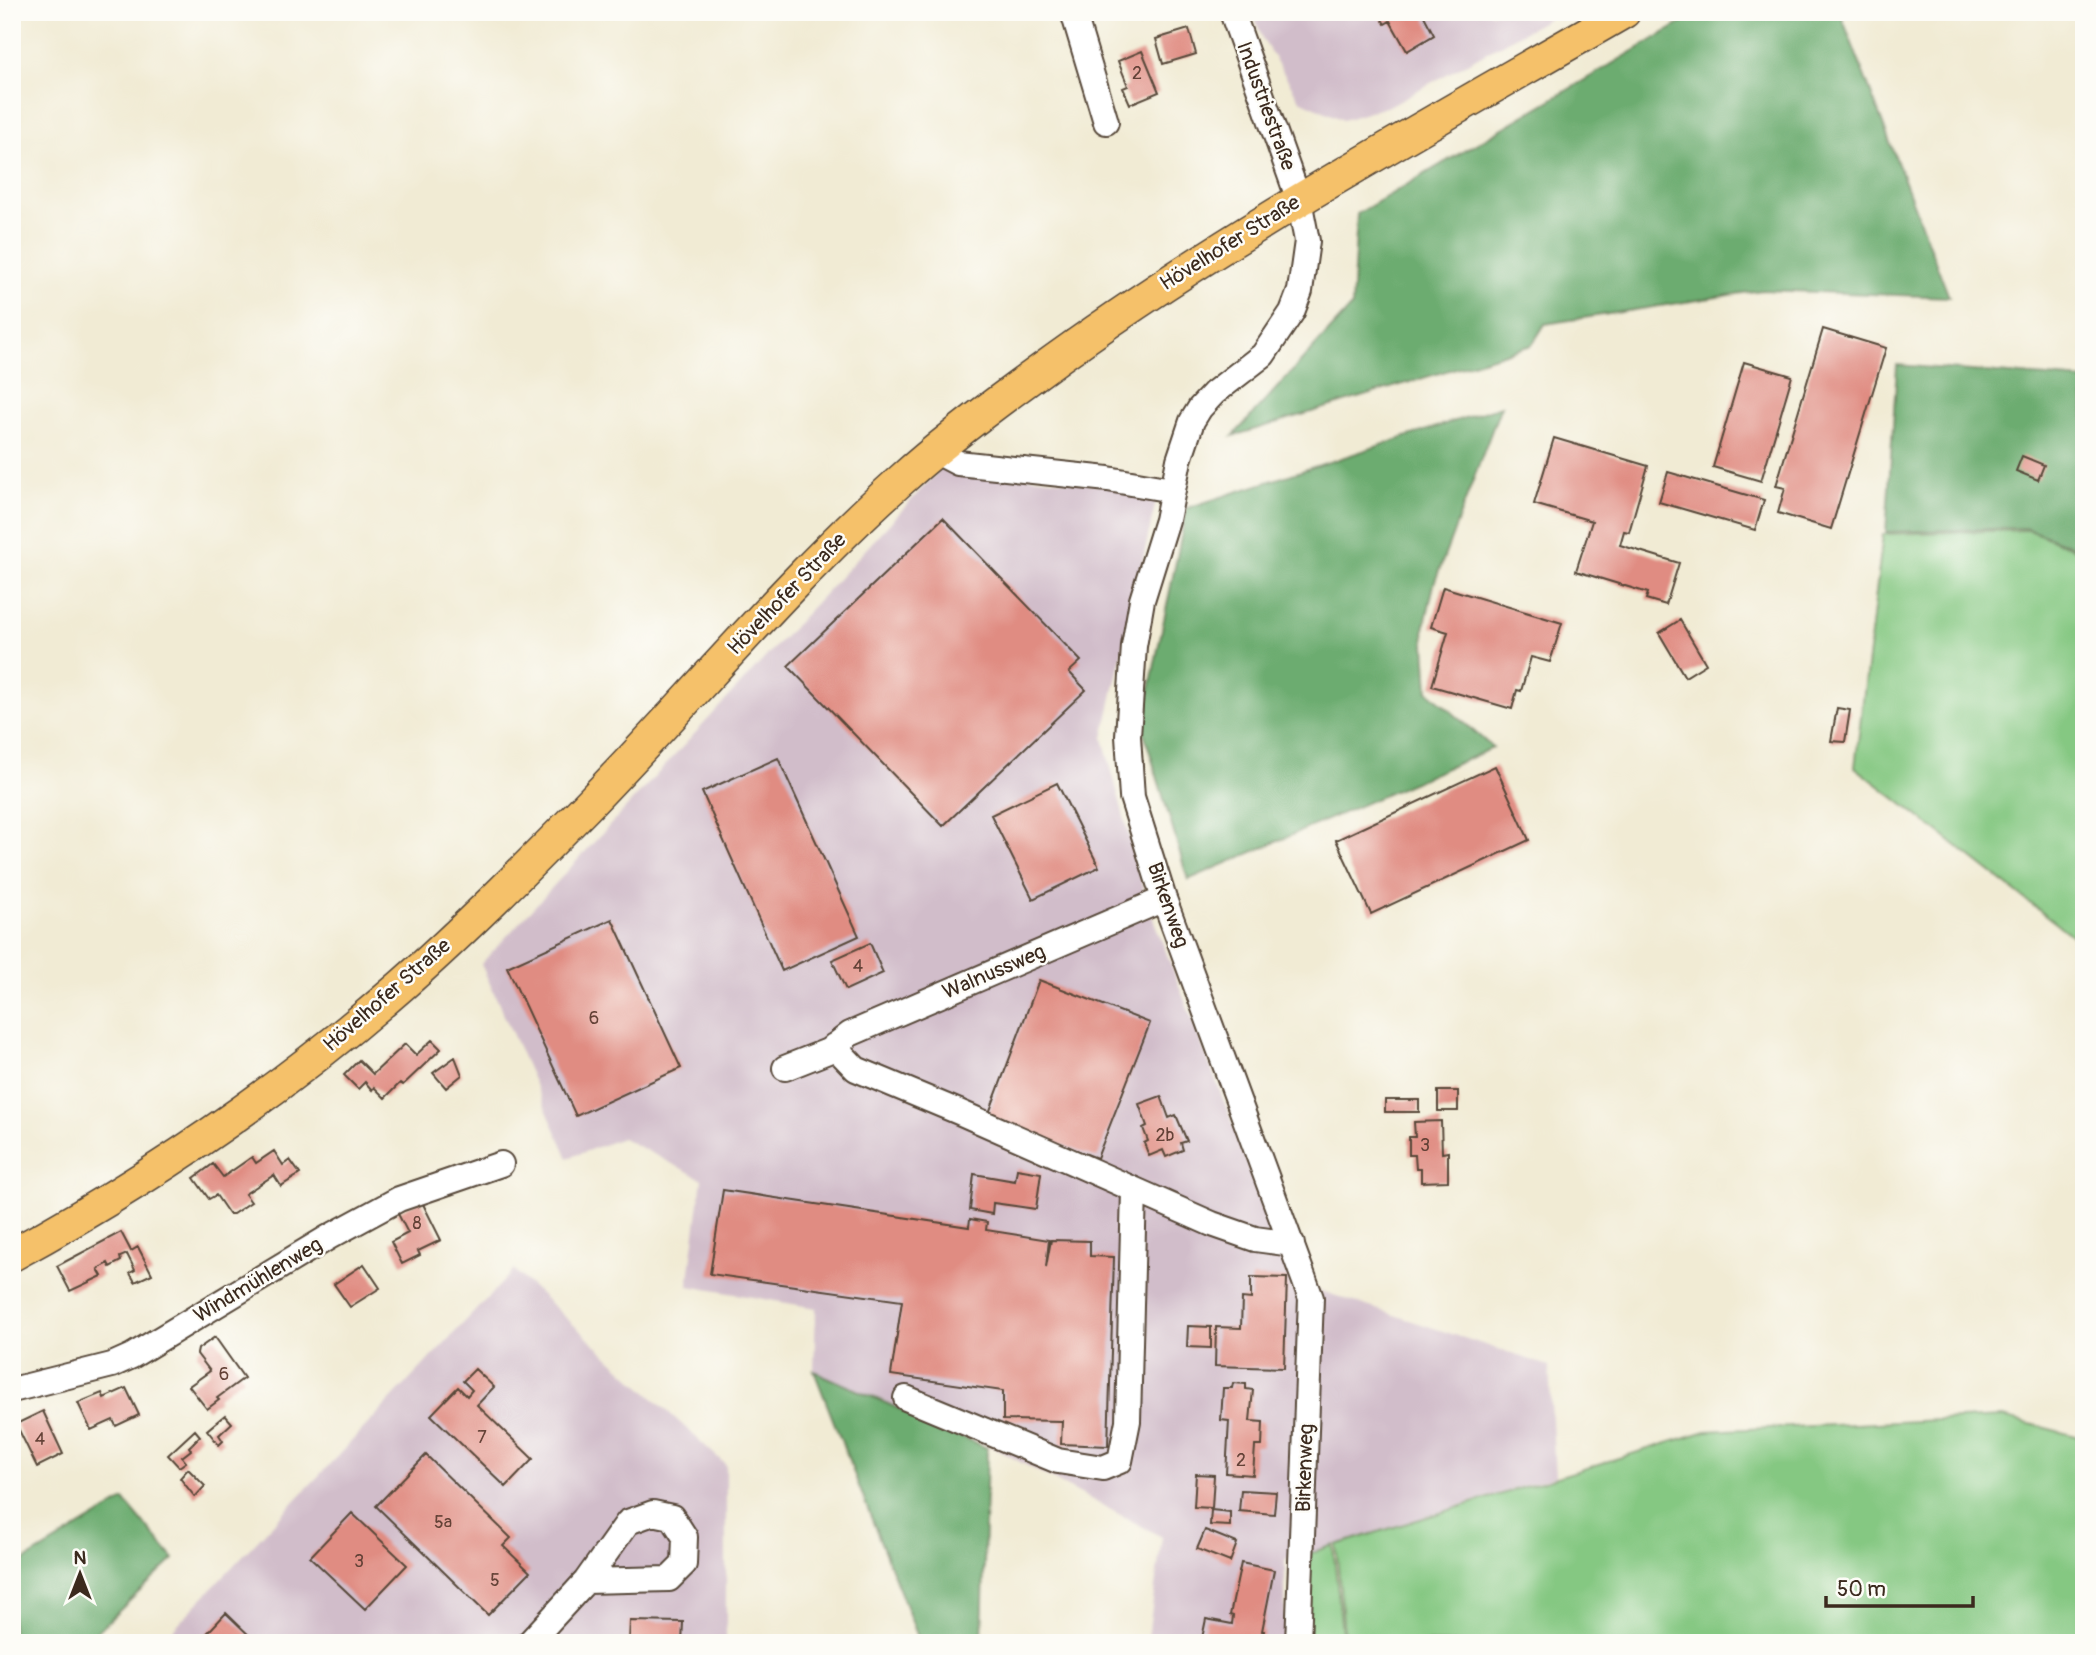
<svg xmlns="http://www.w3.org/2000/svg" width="2096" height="1655" font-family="Pangolin,sans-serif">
<rect width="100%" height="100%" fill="#fdfcf7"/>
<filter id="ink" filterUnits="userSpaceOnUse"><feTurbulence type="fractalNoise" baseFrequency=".0143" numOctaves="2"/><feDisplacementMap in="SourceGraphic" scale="14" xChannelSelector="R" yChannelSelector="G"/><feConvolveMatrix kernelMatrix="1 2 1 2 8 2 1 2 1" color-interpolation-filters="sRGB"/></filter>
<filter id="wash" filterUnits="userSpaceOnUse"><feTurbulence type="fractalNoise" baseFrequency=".00686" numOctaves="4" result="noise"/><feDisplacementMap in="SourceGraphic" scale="28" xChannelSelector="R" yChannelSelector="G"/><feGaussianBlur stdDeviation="1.57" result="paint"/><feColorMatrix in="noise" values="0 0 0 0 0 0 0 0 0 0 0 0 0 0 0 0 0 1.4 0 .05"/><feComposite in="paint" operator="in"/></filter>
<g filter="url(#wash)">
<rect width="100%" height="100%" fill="#f1ebd4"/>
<path fill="#d1bdca" d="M 1253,12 L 1560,12 L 1389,106 L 1343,120 L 1300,100 L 1262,38 Z
M 943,466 L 1158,492 L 1103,738 L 1147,903 L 1294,1282 L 1549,1366 L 1555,1476 L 1285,1560 L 1285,1643 L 1147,1643 L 1162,1537 L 990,1446 L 814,1371 L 816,1308 L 688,1286 L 702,1179 L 622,1138 L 568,1158 L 481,964 Z
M 514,1270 L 726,1465 L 726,1643 L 160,1643 Z"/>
<path fill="#85c882" stroke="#607950" stroke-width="2" d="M 2029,530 L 2084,553 L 2084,945 L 1855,767 L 1883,534 Z
M 2003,1417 L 2084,1438 L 2084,1643 L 1345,1643 L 1336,1545 L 1706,1431 Z
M 1333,1545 L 1343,1643 L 1300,1643 L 1302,1556 Z"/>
<path fill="#6cac70" stroke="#546b47" stroke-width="2" d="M 1700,12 L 1840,12 L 1949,297 L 1762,290 L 1545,324 L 1532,345 L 1233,436 L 1352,306 L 1357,214 Z
M 1897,365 L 2084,380 L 2084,551 L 2026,528 L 1886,532 Z
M 1501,406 L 1434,584 L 1424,629 L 1428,691 L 1493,748 L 1188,880 L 1142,726 L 1187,508 Z
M 814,1371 L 987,1448 L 982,1643 L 917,1643 L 919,1640 Z
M 124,1500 L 174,1559 L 85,1643 L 12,1643 L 12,1568 Z"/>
<g id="blocks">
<path fill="#e08c82" d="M 1139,12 L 1157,12 L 1159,16 L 1141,21 Z
M 1385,12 L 1422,12 L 1434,35 L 1407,51 L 1390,21 L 1385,24 L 1381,18 L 1387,15 Z
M 1189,29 L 1196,54 L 1163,64 L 1156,39 Z
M 1142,51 L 1159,92 L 1130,104 L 1123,88 L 1128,86 L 1118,61 Z
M 1823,329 L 1886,348 L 1831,529 L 1778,513 L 1785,488 L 1776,486 Z
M 1744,362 L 1792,376 L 1761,481 L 1713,467 Z
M 1554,438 L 1648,466 L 1629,532 L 1624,531 L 1620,545 L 1679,563 L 1666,605 L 1646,599 L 1648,593 L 1576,571 L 1592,521 L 1534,504 Z
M 2022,456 L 2044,465 L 2038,480 L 2016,471 Z
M 1668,472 L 1764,500 L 1755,530 L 1659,502 Z
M 943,518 L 1081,661 L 1069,672 L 1086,690 L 943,826 L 788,666 Z
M 1443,587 L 1562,623 L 1550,662 L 1531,657 L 1521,691 L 1517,690 L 1512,709 L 1432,686 L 1448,632 L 1431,627 Z
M 1680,620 L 1706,664 L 1685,677 L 1659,633 Z
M 1837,708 L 1850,710 L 1845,742 L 1831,741 Z
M 778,758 L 859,936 L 782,971 L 702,792 Z
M 1495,766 L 1529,840 L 1371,914 L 1336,840 Z
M 1057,783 L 1099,867 L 1033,899 L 991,815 Z
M 612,919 L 681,1068 L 576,1116 L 507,967 Z
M 870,943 L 883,973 L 846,990 L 832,960 Z
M 1039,980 L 1150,1023 L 1097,1158 L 988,1116 Z
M 432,1040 L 441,1049 L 403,1085 L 400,1083 L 385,1098 L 374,1087 L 372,1090 L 365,1082 L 358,1089 L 344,1075 L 359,1060 L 373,1074 L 405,1044 L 416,1055 Z
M 455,1057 L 462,1075 L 446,1088 L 433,1073 Z
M 1438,1091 L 1458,1091 L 1458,1111 L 1438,1111 Z
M 1161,1096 L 1169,1118 L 1176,1115 L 1187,1141 L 1181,1143 L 1183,1150 L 1166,1157 L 1163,1150 L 1149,1156 L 1144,1143 L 1148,1141 L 1143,1128 L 1147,1126 L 1139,1104 Z
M 1385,1100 L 1419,1100 L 1419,1112 L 1385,1112 Z
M 1441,1121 L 1442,1153 L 1448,1152 L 1448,1181 L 1421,1182 L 1421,1169 L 1416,1169 L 1415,1155 L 1409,1155 L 1409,1137 L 1415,1137 L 1414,1122 Z
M 274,1151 L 283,1165 L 290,1160 L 300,1174 L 281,1186 L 274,1175 L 245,1194 L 251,1202 L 233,1214 L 229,1214 L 216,1195 L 209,1199 L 194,1178 L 213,1164 L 223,1177 L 252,1157 L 256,1163 Z
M 1017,1169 L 1041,1173 L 1036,1209 L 993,1203 L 992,1214 L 970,1210 L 974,1174 L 1015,1181 Z
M 723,1190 L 969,1227 L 970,1219 L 987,1222 L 986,1230 L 1049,1240 L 1046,1267 L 1051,1240 L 1090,1241 L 1090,1256 L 1114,1257 L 1108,1446 L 1061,1444 L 1062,1421 L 1003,1420 L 1003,1391 L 891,1375 L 902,1301 L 710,1274 Z
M 421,1200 L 441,1240 L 418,1251 L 420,1255 L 402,1264 L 391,1242 L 408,1233 L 397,1212 Z
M 121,1232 L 131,1251 L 138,1247 L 152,1274 L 135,1282 L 130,1273 L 135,1270 L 127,1254 L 120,1257 L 121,1261 L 110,1267 L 108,1263 L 98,1269 L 102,1276 L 70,1291 L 57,1266 Z
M 364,1264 L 380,1288 L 350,1307 L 334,1284 Z
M 1251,1277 L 1287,1278 L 1284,1368 L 1215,1366 L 1216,1327 L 1241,1328 L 1242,1298 L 1251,1299 Z
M 1188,1326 L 1211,1327 L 1211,1348 L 1187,1347 Z
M 215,1337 L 244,1378 L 217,1398 L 219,1400 L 207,1409 L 189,1386 L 210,1371 L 197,1354 L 198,1349 Z
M 475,1369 L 494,1387 L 477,1405 L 533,1459 L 506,1487 L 431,1415 L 458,1387 L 467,1396 L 472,1390 L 463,1381 Z
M 1233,1383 L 1246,1384 L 1246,1389 L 1253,1390 L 1250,1421 L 1263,1422 L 1262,1446 L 1255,1446 L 1253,1475 L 1226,1473 L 1229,1421 L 1221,1420 L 1223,1388 L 1232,1388 Z
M 126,1388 L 139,1415 L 116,1426 L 113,1420 L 91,1430 L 78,1403 L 102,1393 L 104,1398 Z
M 43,1411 L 63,1454 L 37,1467 L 16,1424 Z
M 225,1415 L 232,1423 L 219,1435 L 223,1441 L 219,1445 L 207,1430 Z
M 195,1430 L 200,1436 L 189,1447 L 191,1450 L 182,1457 L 186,1462 L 179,1467 L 168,1455 Z
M 426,1455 L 511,1538 L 503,1546 L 530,1572 L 488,1615 L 376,1506 Z
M 188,1469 L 205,1486 L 195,1497 L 180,1478 Z
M 1196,1474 L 1214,1475 L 1212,1508 L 1194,1507 Z
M 1241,1490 L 1276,1492 L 1274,1514 L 1239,1511 Z
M 1211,1510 L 1230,1512 L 1230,1526 L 1210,1525 Z
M 352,1513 L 407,1565 L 365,1609 L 310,1557 Z
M 1205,1530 L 1237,1543 L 1230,1562 L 1197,1549 Z
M 1241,1563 L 1274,1570 L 1262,1631 L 1264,1631 L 1262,1643 L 1201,1643 L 1206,1619 L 1232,1624 L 1233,1616 L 1230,1615 Z
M 226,1613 L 257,1643 L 198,1643 Z
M 630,1621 L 683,1622 L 682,1643 L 629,1643 Z"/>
</g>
</g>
<g filter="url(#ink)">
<use href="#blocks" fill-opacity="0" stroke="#564739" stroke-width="2"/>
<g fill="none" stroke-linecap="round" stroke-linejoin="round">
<g stroke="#564739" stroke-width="28">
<path id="minor" d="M 1073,12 L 1106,122
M 1232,12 L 1299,200 L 1307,241 L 1300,291 L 1292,312 L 1263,355 L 1214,393 L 1200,408 L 1192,421 L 1179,460 L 1167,520 L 1142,600 L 1134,646 L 1128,736 L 1132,797 L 1164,899 L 1311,1298 L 1298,1643
M 935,451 L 958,463 L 1108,479 L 1172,490
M 834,1046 L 856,1069 L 959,1112 L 1212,1224 L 1255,1239 L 1292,1244
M 785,1068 L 828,1051 L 850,1034 L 1164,899
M 12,1390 L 112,1365 L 132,1356 L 329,1237 L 399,1199 L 501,1164
M 906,1398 L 1058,1461 L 1103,1468 L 1120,1461 L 1128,1421 L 1134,1190
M 529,1643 L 586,1581 L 628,1522 L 653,1513 L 672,1517 L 685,1537 L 684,1564 L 669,1579 L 586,1581"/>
</g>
<g stroke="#564739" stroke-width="35">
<path id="major" d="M 12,1255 C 151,1179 282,1090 401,986 C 465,930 526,868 586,807 C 691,699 787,582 900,481 C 943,442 990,407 1037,373 C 1222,237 1425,127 1624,12"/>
</g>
<use href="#minor" stroke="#fff" stroke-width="24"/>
<use href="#major" stroke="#f5c16b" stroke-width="32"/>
</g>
</g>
<g text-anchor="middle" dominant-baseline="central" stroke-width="5" stroke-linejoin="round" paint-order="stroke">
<g font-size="18" fill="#644237">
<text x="1137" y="73">2</text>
<text x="858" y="966">4</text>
<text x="594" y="1018">6</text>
<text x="1165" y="1135">2b</text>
<text x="1425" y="1145">3</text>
<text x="417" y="1223">8</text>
<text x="224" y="1374">6</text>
<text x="482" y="1437">7</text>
<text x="40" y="1439">4</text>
<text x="1241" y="1460">2</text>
<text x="443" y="1522">5a</text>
<text x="359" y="1561">3</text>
<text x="495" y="1580">5</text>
</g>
<g font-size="21" fill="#3b2a1e" stroke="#fdfcf7">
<text transform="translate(1266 106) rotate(70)">Industriestraße</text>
<text transform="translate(1230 243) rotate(-32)">Hövelhofer Straße</text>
<text transform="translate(787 594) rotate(-46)">Hövelhofer Straße</text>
<text transform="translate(1168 905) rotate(71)">Birkenweg</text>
<text transform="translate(994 972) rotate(-23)">Walnussweg</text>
<text transform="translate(387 995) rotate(-41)">Hövelhofer Straße</text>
<text transform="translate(258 1280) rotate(-31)">Windmühlenweg</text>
<text transform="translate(1305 1468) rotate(-88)">Birkenweg</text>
</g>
</g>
<rect width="2096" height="1655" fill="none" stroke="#fdfcf7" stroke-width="42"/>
<g transform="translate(80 1574)" stroke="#fdfcf7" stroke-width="5" paint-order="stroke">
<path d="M0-5L12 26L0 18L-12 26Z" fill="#3b2a1e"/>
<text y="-10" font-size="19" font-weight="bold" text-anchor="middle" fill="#3b2a1e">N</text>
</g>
<path d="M1826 1596v10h147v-10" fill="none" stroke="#3b2a1e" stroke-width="3.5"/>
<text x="1837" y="1596" font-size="21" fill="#3b2a1e" stroke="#fdfcf7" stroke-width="5" paint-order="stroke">50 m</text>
</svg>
